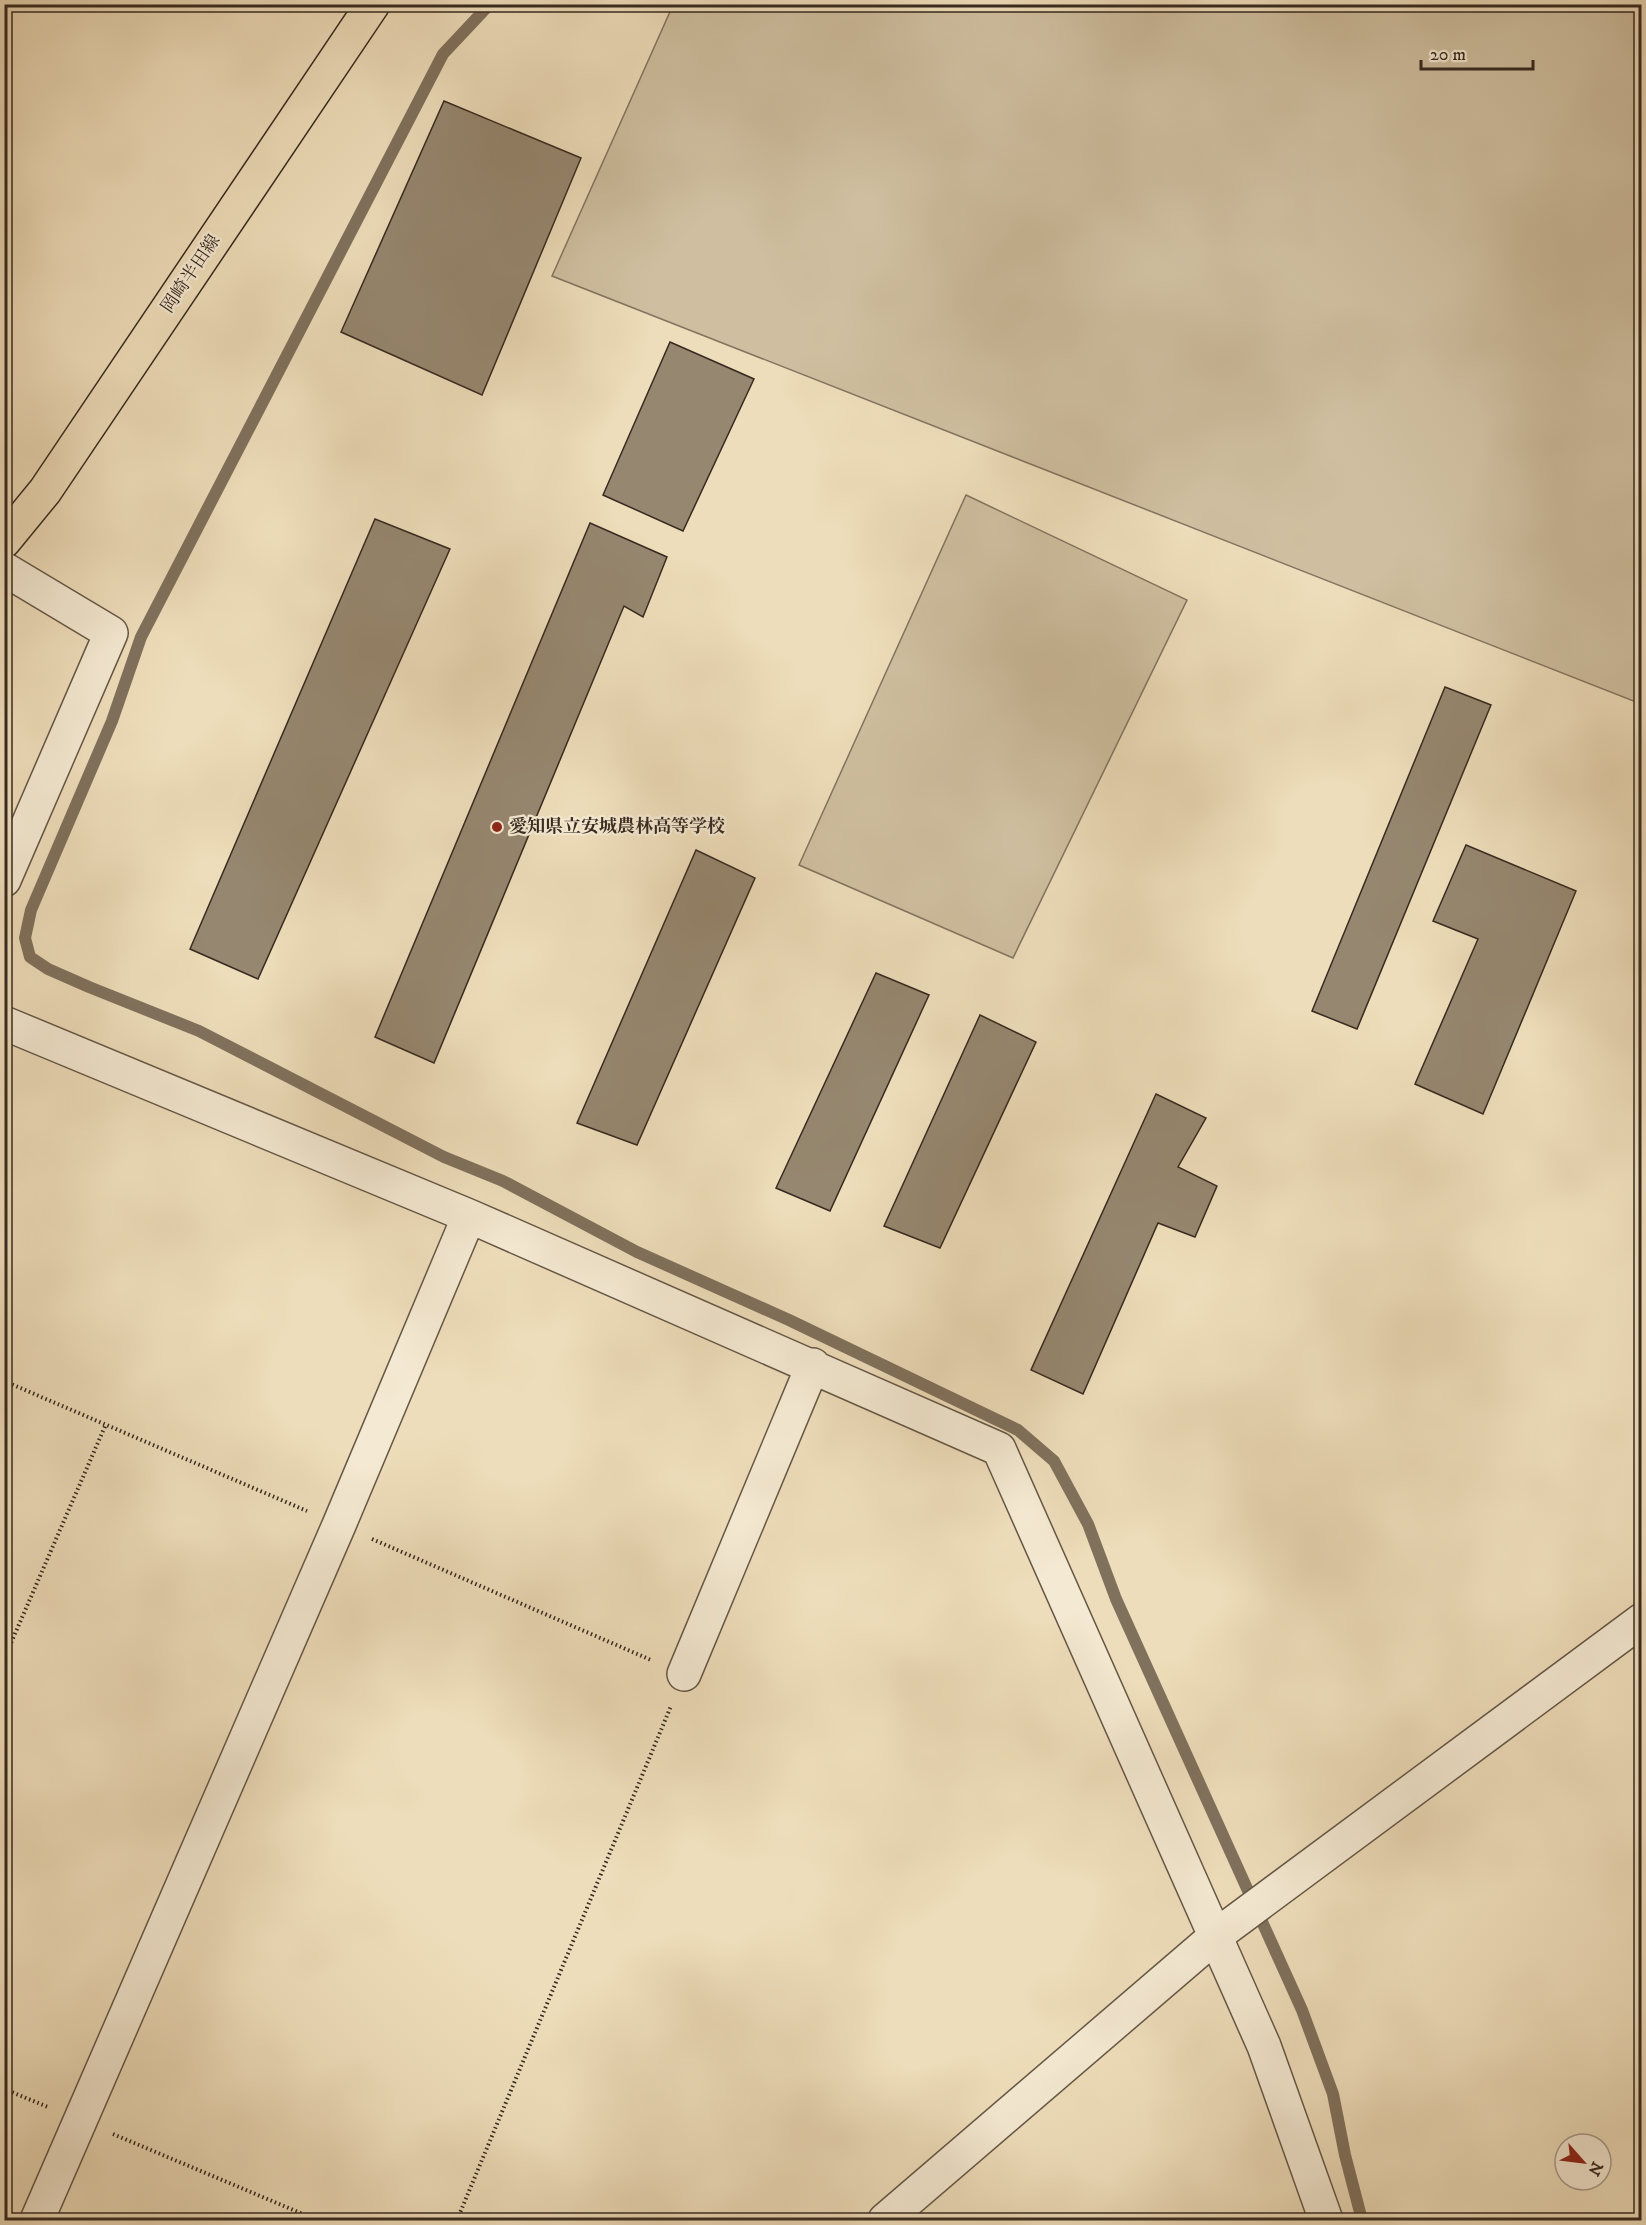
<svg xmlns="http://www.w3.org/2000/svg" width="1646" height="2225" font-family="'IM FELL DW Pica','Noto Serif JP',serif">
<rect width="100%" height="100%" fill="#eeddba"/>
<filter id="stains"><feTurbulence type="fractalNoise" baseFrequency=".00333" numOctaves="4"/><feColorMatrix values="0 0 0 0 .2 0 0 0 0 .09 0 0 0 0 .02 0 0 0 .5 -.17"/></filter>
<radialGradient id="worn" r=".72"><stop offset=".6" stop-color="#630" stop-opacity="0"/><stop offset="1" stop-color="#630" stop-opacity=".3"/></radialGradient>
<path fill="#cfbfa0" stroke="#837460" stroke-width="1.5" d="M 673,5 L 1637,5 L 1642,44 L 1641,704 L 552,276 Z
M 966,495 L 1187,600 L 1013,958 L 799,865 Z"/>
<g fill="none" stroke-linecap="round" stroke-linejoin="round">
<path stroke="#80715d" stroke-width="12" d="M 490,4 L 443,54 L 141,637 L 112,721 L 31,910 L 25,938 L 30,957 L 48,969 L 89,987 L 199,1031 L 444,1157 L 503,1181 L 637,1252 L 789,1320 L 1018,1430 L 1054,1461 L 1088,1524 L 1116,1599 L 1302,2010 L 1333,2094 L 1345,2155 L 1362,2220"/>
</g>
<path fill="#968770" stroke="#372a20" stroke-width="1.5" d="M 444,101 L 581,158 L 482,395 L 341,332 Z
M 670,342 L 754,379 L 683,531 L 603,495 Z
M 375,519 L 450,549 L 258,979 L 190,949 Z
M 590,523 L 667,557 L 643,617 L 624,606 L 434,1063 L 375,1037 Z
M 1445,687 L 1491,705 L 1357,1029 L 1312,1011 Z
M 1466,845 L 1576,891 L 1483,1114 L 1415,1084 L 1478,939 L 1433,921 Z
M 696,850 L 755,878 L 637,1145 L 577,1123 Z
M 876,973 L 929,995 L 830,1211 L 776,1188 Z
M 980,1015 L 1036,1042 L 940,1248 L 884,1226 Z
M 1156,1094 L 1206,1118 L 1178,1167 L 1217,1186 L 1195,1237 L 1158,1223 L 1083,1394 L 1031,1370 Z"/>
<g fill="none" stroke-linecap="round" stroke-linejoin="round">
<g stroke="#655746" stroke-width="36">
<path id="minor" d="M 4,569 L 111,633 L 4,880
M 4,1023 L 469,1216 L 999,1449 L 1264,2046 L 1326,2220
M 684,1674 L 813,1365
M 37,2220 L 339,1525 L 469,1216
M 885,2220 L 1217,1935 L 1642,1620"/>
</g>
<g stroke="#372a20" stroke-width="36">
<path id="major" d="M 4,541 L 45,491 L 373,4"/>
</g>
<path stroke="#372a20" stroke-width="4" stroke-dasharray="1.5 3" stroke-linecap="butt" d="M 4,1381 L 307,1511
M 372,1539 L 651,1660
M 4,1659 L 106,1424
M 4,2089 L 48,2107
M 113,2134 L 317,2220
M 457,2220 L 671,1706"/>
<use href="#minor" stroke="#f4e9d2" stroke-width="33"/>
<use href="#major" stroke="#eeddba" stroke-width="33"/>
</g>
<circle fill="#8f2418" stroke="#f4e9d2" stroke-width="2" cx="497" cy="827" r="6"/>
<g text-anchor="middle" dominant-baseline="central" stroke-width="4.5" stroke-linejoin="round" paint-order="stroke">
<g font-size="18" fill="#372a20" stroke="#f4e9d2">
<text transform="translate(191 274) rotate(-56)">岡崎半田線</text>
</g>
<g font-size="18" font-weight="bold" fill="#372a20" stroke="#f4e9d2" text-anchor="start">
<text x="509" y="827">愛知県立安城農林高等学校</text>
</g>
</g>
<rect width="1646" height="2225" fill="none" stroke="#eeddba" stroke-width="24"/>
<rect x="6" y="6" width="1634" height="2213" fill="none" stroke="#372a20" stroke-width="3"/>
<rect x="12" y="12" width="1622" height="2201" fill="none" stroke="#372a20" stroke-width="1.5"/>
<g transform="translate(1583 2162) rotate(118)"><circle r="28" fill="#f4e9d2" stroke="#a89d8b" stroke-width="1.5"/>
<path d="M0-4.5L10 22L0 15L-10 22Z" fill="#8f2418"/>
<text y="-9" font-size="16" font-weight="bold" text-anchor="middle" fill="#372a20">N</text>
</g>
<path d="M1421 60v9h112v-9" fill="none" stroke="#372a20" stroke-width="3"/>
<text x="1430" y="60" font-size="18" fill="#372a20" stroke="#f4e9d2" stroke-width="4.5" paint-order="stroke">20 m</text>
<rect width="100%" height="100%" filter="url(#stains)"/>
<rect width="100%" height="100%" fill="url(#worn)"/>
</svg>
